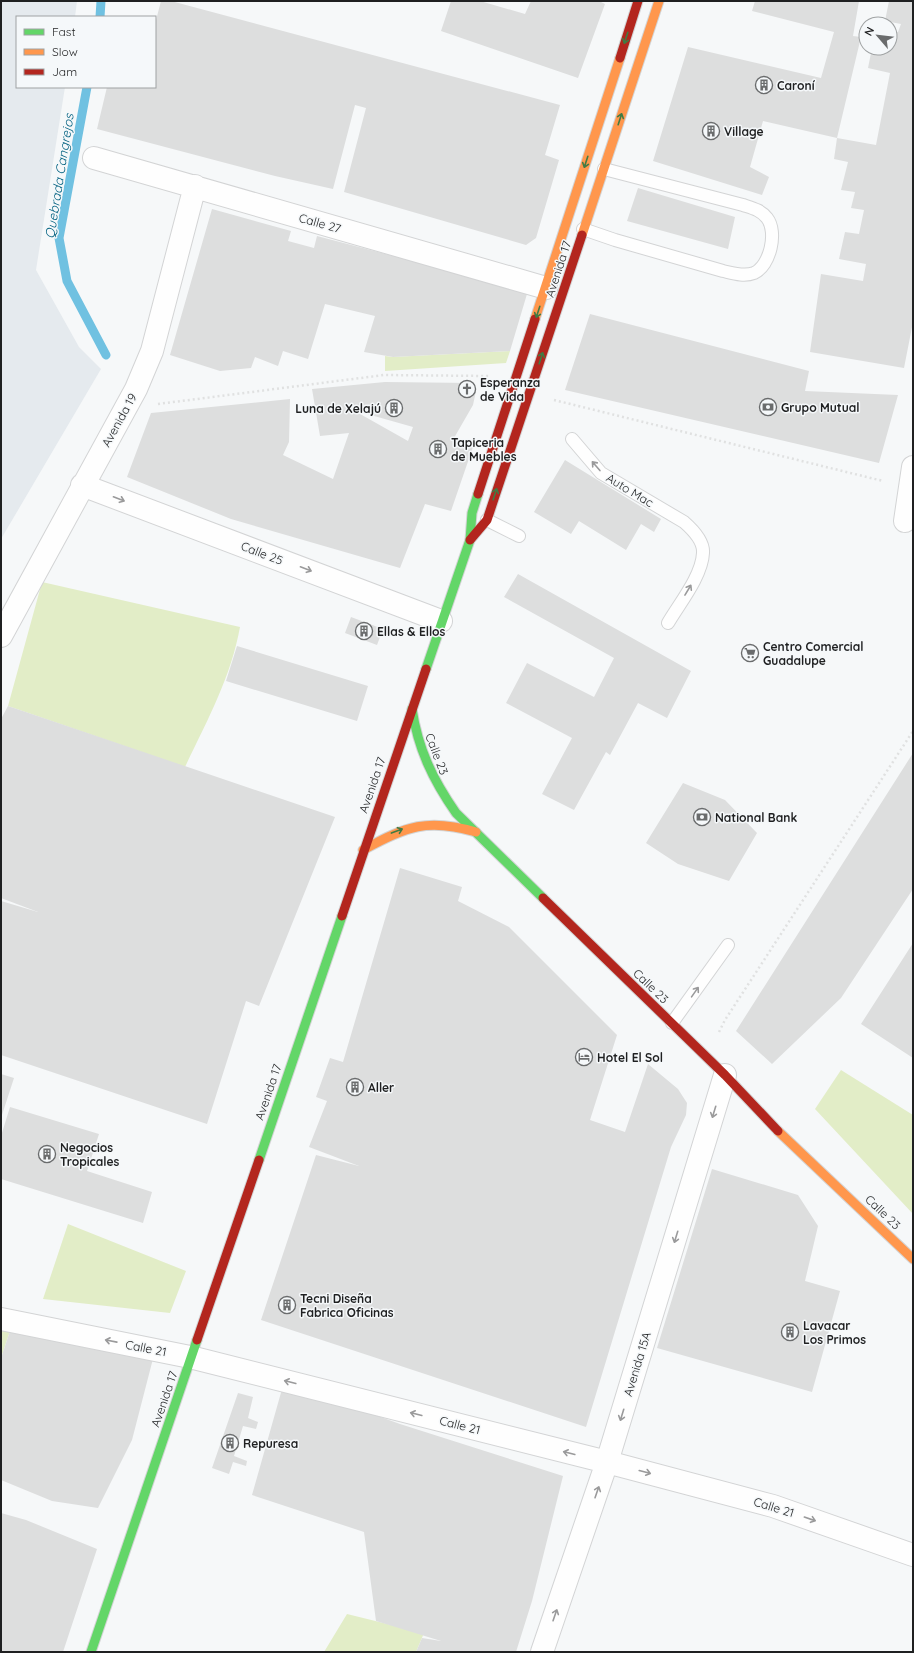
<svg xmlns="http://www.w3.org/2000/svg" width="914" height="1653" font-family="Quicksand,sans-serif">
<rect width="100%" height="100%" fill="#f6f8f9"/>
<path fill="#e5eaee" d="M 1,1 L 77,1 L 75,17 L 17,17 L 17,87 L 65,87 L 36,270 L 79,347 L 101,369 L 1,539 Z"/>
<path fill="#e2edc7" d="M 510,351 L 506,363 L 385,371 L 385,356 L 393,357 Z
M 42,582 L 240,627 C 231,677 207,721 185,767 L 8,706 Z
M 841,1070 L 913,1115 L 913,1214 L 815,1109 Z
M 68,1224 L 186,1271 L 170,1313 L 43,1299 Z
M 1,1330 L 10,1331 L 1,1358 Z
M 347,1614 L 424,1633 L 416,1652 L 324,1652 Z"/>
<g fill="none" stroke-linecap="round" stroke-linejoin="round">
<path stroke="#70c1e1" stroke-width="9" d="M 100,17 L 101,1
M 87,87 L 59,238 L 67,281 L 106,355"/>
</g>
<path fill="#dddede" fill-rule="evenodd" d="M 161,1 L 171,1 L 560,105 L 545,155 L 559,160 L 536,238 L 526,245 L 344,192 L 366,108 L 355,105 L 333,189 L 275,176 L 97,129 L 107,87 L 155,87 L 155,24 Z
M 451,1 L 480,1 L 525,14 L 531,1 L 599,1 L 605,4 L 578,78 L 441,31 Z
M 755,1 L 859,1 L 853,36 L 861,37 L 837,138 L 876,145 L 890,73 L 868,68 L 872,48 L 890,48 L 890,30 L 898,32 L 901,24 L 885,21 L 889,1 L 913,1 L 913,322 L 904,368 L 810,352 L 821,274 L 863,281 L 866,264 L 839,259 L 845,232 L 859,234 L 864,210 L 851,208 L 855,192 L 841,190 L 848,162 L 834,159 L 837,138 L 763,121 L 750,167 L 769,177 L 762,195 L 653,161 L 688,47 L 821,78 L 834,32 L 752,11 Z
M 638,188 L 735,217 L 728,249 L 627,221 Z
M 212,209 L 291,231 L 288,241 L 314,248 L 317,236 L 420,263 L 527,294 L 510,351 L 393,357 L 364,352 L 375,316 L 325,304 L 308,359 L 283,351 L 278,366 L 255,357 L 251,368 L 220,371 L 170,355 Z
M 590,314 L 809,371 L 805,391 L 898,395 L 879,463 L 565,390 Z
M 385,382 L 472,383 L 476,391 L 473,405 L 454,438 L 474,444 L 451,511 L 425,504 L 400,568 L 231,519 L 127,477 L 151,413 L 290,399 L 289,442 L 283,455 L 333,479 L 349,433 L 320,436 L 312,389 ZM 353,410 L 413,427 L 408,441 Z
M 565,460 L 661,519 L 654,532 L 641,524 L 626,550 L 579,521 L 571,534 L 534,512 Z
M 518,574 L 691,671 L 667,718 L 638,703 L 610,755 L 606,752 L 574,810 L 542,794 L 572,738 L 506,703 L 527,663 L 594,697 L 614,658 L 504,597 Z
M 351,617 L 383,629 L 377,645 L 345,633 Z
M 237,646 L 368,686 L 357,721 L 226,681 Z
M 8,706 L 335,817 L 259,1006 L 246,1001 L 207,1124 L 1,1055 L 1,901 L 38,912 L 1,898 L 1,719 Z
M 913,753 L 913,889 L 841,998 L 772,1064 L 736,1031 Z
M 683,783 L 725,800 L 757,833 L 729,881 L 678,864 L 646,843 Z
M 400,868 L 462,887 L 458,901 L 509,927 L 617,1035 L 590,1120 L 625,1132 L 648,1064 L 678,1089 L 687,1103 L 686,1115 L 671,1147 L 586,1427 L 261,1320 L 316,1155 L 359,1166 L 309,1147 L 327,1101 L 316,1097 L 330,1058 L 343,1062 Z
M 913,943 L 913,1058 L 861,1024 Z
M 1,1074 L 14,1078 L 1,1118 Z
M 10,1107 L 99,1134 L 87,1171 L 152,1192 L 143,1223 L 1,1179 L 1,1136 Z
M 712,1169 L 798,1195 L 818,1226 L 805,1281 L 840,1291 L 812,1392 L 657,1348 Z
M 10,1331 L 155,1351 L 132,1440 L 98,1508 L 52,1501 L 1,1480 L 1,1358 Z
M 284,1382 L 400,1424 L 563,1476 L 532,1601 L 516,1652 L 416,1652 L 422,1638 L 441,1641 L 376,1621 L 364,1532 L 252,1495 Z
M 238,1393 L 253,1397 L 248,1418 L 258,1422 L 256,1429 L 243,1426 L 234,1456 L 247,1461 L 246,1466 L 233,1462 L 229,1474 L 212,1468 Z
M 1,1513 L 26,1520 L 97,1549 L 63,1652 L 1,1652 Z"/>
<g fill="none" stroke-linecap="round" stroke-linejoin="round">
<g stroke="#d3d4d5" stroke-width="14">
<path id="lane" d="M 583,229 L 615,240 L 723,271 C 732,273 744,277 754,273 C 770,266 778,232 767,218 C 761,210 752,208 743,205 L 604,169
M 572,439 L 601,473 L 684,522 C 692,529 704,541 703,553 C 702,576 679,604 668,623
M 487,520 L 519,536
M 672,1023 L 728,945"/>
</g>
<g stroke="#d3d4d5" stroke-width="24">
<path id="street" d="M 94,158 L 546,288
M 82,485 L 441,621
M 905,521 L 913,467
M 1,636 L 136,389 L 152,351 L 195,186
M 1,1319 L 190,1357 L 607,1462 L 773,1506 L 913,1555
M 542,1652 L 607,1462 L 725,1075"/>
</g>
<g stroke="#d3d4d5" stroke-width="11">
<path id="fast" d="M 426,669 L 470,540 L 472,513 L 478,494
M 412,709 C 418,749 433,780 456,813 L 543,898
M 259,1160 L 342,916
M 91,1652 L 197,1340"/>
</g>
<g stroke="#d3d4d5" stroke-width="11">
<path id="slow" d="M 582,235 L 659,1
M 535,319 L 620,58
M 363,850 C 406,826 428,818 476,832
M 778,1131 L 913,1259"/>
</g>
<g stroke="#d3d4d5" stroke-width="11">
<path id="jam" d="M 620,58 L 638,1
M 478,494 L 535,319
M 470,540 L 487,520 L 582,235
M 543,898 L 725,1075 L 778,1131
M 342,916 L 426,669
M 197,1340 L 259,1160"/>
</g>
<path stroke="#e0e1e1" stroke-width="2.5" stroke-dasharray="2 3" stroke-linecap="butt" d="M 554,400 L 883,481
M 158,404 L 384,375 L 489,376
M 719,1032 L 725,1020 L 913,731"/>
<use href="#lane" stroke="#fefefe" stroke-width="12"/>
<use href="#street" stroke="#fefefe" stroke-width="22"/>
<use href="#fast" stroke="#63d668" stroke-width="9"/>
<use href="#slow" stroke="#ff974d" stroke-width="9"/>
<use href="#jam" stroke="#b3261e" stroke-width="9"/>
</g>
<defs><path id="oneway-shaft" d="M-6 0H5M1.5-3L5.5 0L1.5 3" fill="none" stroke-width="1.6" stroke-linecap="round" stroke-linejoin="round"/></defs>
<g stroke="#417b44">
<use href="#oneway-shaft" transform="translate(626 38) rotate(108)"/>
<use href="#oneway-shaft" transform="translate(620 119) rotate(-72)"/>
<use href="#oneway-shaft" transform="translate(586 162) rotate(108)"/>
<use href="#oneway-shaft" transform="translate(538 312) rotate(108)"/>
<use href="#oneway-shaft" transform="translate(541 358) rotate(-72)"/>
<use href="#oneway-shaft" transform="translate(495 494) rotate(-72)"/>
<use href="#oneway-shaft" transform="translate(397 831) rotate(-20)"/>
</g>
<g stroke="#9a9a9b">
<use href="#oneway-shaft" transform="translate(596 466) rotate(-131)"/>
<use href="#oneway-shaft" transform="translate(119 499) rotate(21)"/>
<use href="#oneway-shaft" transform="translate(306 569) rotate(21)"/>
<use href="#oneway-shaft" transform="translate(688 590) rotate(-59)"/>
<use href="#oneway-shaft" transform="translate(695 992) rotate(-55)"/>
<use href="#oneway-shaft" transform="translate(714 1112) rotate(107)"/>
<use href="#oneway-shaft" transform="translate(676 1237) rotate(107)"/>
<use href="#oneway-shaft" transform="translate(111 1341) rotate(-169)"/>
<use href="#oneway-shaft" transform="translate(290 1382) rotate(-166)"/>
<use href="#oneway-shaft" transform="translate(416 1414) rotate(-166)"/>
<use href="#oneway-shaft" transform="translate(622 1415) rotate(107)"/>
<use href="#oneway-shaft" transform="translate(569 1453) rotate(-166)"/>
<use href="#oneway-shaft" transform="translate(645 1472) rotate(15)"/>
<use href="#oneway-shaft" transform="translate(597 1492) rotate(-71)"/>
<use href="#oneway-shaft" transform="translate(810 1519) rotate(19)"/>
<use href="#oneway-shaft" transform="translate(555 1615) rotate(-71)"/>
</g>
<defs>
<g id="building-ring" transform="scale(0.9)"><circle r="9.5" fill="#f5f8fa" stroke="#6a6c6d" stroke-width="1.5"/><path d="M-4-6H4V6H1V3H-1V6H-4ZM-2.5-4.3h1.7v1.8h-1.7ZM.8-4.3h1.7v1.8H.8ZM-2.5-1h1.7V.8h-1.7ZM.8-1h1.7V.8H.8Z" fill="#6a6c6d"/></g>
<g id="church-ring" transform="scale(0.9)"><circle r="9.5" fill="#f5f8fa" stroke="#6a6c6d" stroke-width="1.5"/><path d="M-1.2-6h2.4v3.5h3.3v2.4h-3.3V6h-2.4V-.1h-3.3v-2.4h3.3Z" fill="#6a6c6d"/></g>
<g id="bank-ring" transform="scale(0.9)"><circle r="9.5" fill="#f5f8fa" stroke="#6a6c6d" stroke-width="1.5"/><path d="M-6-4H6V4H-6ZM0-2.3a2.3 2.3 0 1 0 0 4.6a2.3 2.3 0 1 0 0-4.6Z" fill="#6a6c6d"/></g>
<g id="supermarket-ring" transform="scale(0.9)"><circle r="9.5" fill="#f5f8fa" stroke="#6a6c6d" stroke-width="1.5"/><path d="M-6-5.5h2.5l.6 2H6L4.5 2H-2.5L-4.4-4H-6ZM-1.5 3.2a1.3 1.3 0 1 0 .1 0ZM3 3.2a1.3 1.3 0 1 0 .1 0Z" fill="#6a6c6d"/></g>
<g id="hotel-ring" transform="scale(0.9)"><circle r="9.5" fill="#f5f8fa" stroke="#6a6c6d" stroke-width="1.5"/><path d="M-6-4.5h1.5V1H6V5H4.5V3h-9V5H-6ZM-4 0a1.8 1.8 0 1 1 3.6 0ZM.5 0V-2.5h3Q6-2.5 6 0Z" fill="#6a6c6d"/></g>
</defs>
<g fill-rule="evenodd">
<use href="#building-ring" x="764" y="85"/>
<use href="#building-ring" x="711" y="131"/>
<use href="#church-ring" x="467" y="389"/>
<use href="#bank-ring" x="768" y="407"/>
<use href="#building-ring" x="394" y="408"/>
<use href="#building-ring" x="438" y="449"/>
<use href="#building-ring" x="364" y="631"/>
<use href="#supermarket-ring" x="750" y="653"/>
<use href="#bank-ring" x="702" y="817"/>
<use href="#hotel-ring" x="584" y="1057"/>
<use href="#building-ring" x="355" y="1087"/>
<use href="#building-ring" x="47" y="1154"/>
<use href="#building-ring" x="287" y="1305"/>
<use href="#building-ring" x="790" y="1332"/>
<use href="#building-ring" x="230" y="1443"/>
</g>
<g text-anchor="middle" dominant-baseline="central" stroke-width="3" stroke-linejoin="round" paint-order="stroke">
<g font-size="12" font-weight="bold" fill="#1f2021" stroke="#f5f8fa" text-anchor="start">
<text x="777" y="85">Caroní</text>
<text x="724" y="131">Village</text>
<text x="480" y="382">Esperanza<tspan x="480" dy="14">de Vida</tspan></text>
<text x="781" y="407">Grupo Mutual</text>
<text x="381" y="408" text-anchor="end">Luna de Xelajú</text>
<text x="451" y="442">Tapiceria<tspan x="451" dy="14">de Muebles</tspan></text>
<text x="377" y="631">Ellas &amp; Ellos</text>
<text x="763" y="646">Centro Comercial<tspan x="763" dy="14">Guadalupe</tspan></text>
<text x="715" y="817">National Bank</text>
<text x="597" y="1057">Hotel El Sol</text>
<text x="368" y="1087">Aller</text>
<text x="60" y="1147">Negocios<tspan x="60" dy="14">Tropicales</tspan></text>
<text x="300" y="1298">Tecni Diseña<tspan x="300" dy="14">Fabrica Oficinas</tspan></text>
<text x="803" y="1325">Lavacar<tspan x="803" dy="14">Los Primos</tspan></text>
<text x="243" y="1443">Repuresa</text>
</g>
<g font-size="12" fill="#1f2021" stroke="#f5f8fa">
<text transform="translate(320 223) rotate(16)">Calle 27</text>
<text transform="translate(558 269) rotate(-72)">Avenida 17</text>
<text transform="translate(119 420) rotate(-61)">Avenida 19</text>
<text transform="translate(630 490) rotate(31)">Auto Mac</text>
<text transform="translate(262 553) rotate(21)">Calle 25</text>
<text transform="translate(437 754) rotate(69)">Calle 23</text>
<text transform="translate(372 785) rotate(-71)">Avenida 17</text>
<text transform="translate(651 986) rotate(44)">Calle 23</text>
<text transform="translate(268 1092) rotate(-71)">Avenida 17</text>
<text transform="translate(883 1212) rotate(44)">Calle 23</text>
<text transform="translate(146 1348) rotate(11)">Calle 21</text>
<text transform="translate(637 1364) rotate(-73)">Avenida 15A</text>
<text transform="translate(164 1399) rotate(-71)">Avenida 17</text>
<text transform="translate(460 1425) rotate(14)">Calle 21</text>
<text transform="translate(774 1507) rotate(17)">Calle 21</text>
</g>
<g font-size="13" font-style="italic" fill="#01607f" stroke="#f5f8fa">
<text transform="translate(59 176) rotate(-81)">Quebrada Cangrejos</text>
</g>
</g>
<rect width="914" height="1653" fill="none" stroke="#1f2021" stroke-width="4"/>
<rect x="16" y="16" width="140" height="72" fill="#f5f8fa" stroke="#9fa2a3"/>
<rect x="24" y="29" width="20" height="6" fill="#63d668" stroke="#9fa2a3"/>
<text x="52" y="36" font-size="12" fill="#1f2021">Fast</text>
<rect x="24" y="49" width="20" height="6" fill="#ff974d" stroke="#9fa2a3"/>
<text x="52" y="56" font-size="12" fill="#1f2021">Slow</text>
<rect x="24" y="69" width="20" height="6" fill="#b3261e" stroke="#9fa2a3"/>
<text x="52" y="76" font-size="12" fill="#1f2021">Jam</text>
<g transform="translate(878 36) rotate(298)"><circle r="19" fill="#f5f8fa" stroke="#9fa2a3"/>
<path d="M0-3L7 15L0 10L-7 15Z" fill="#6a6c6d"/>
<text y="-6" font-size="11" font-weight="bold" text-anchor="middle" fill="#1f2021">N</text>
</g>
</svg>
